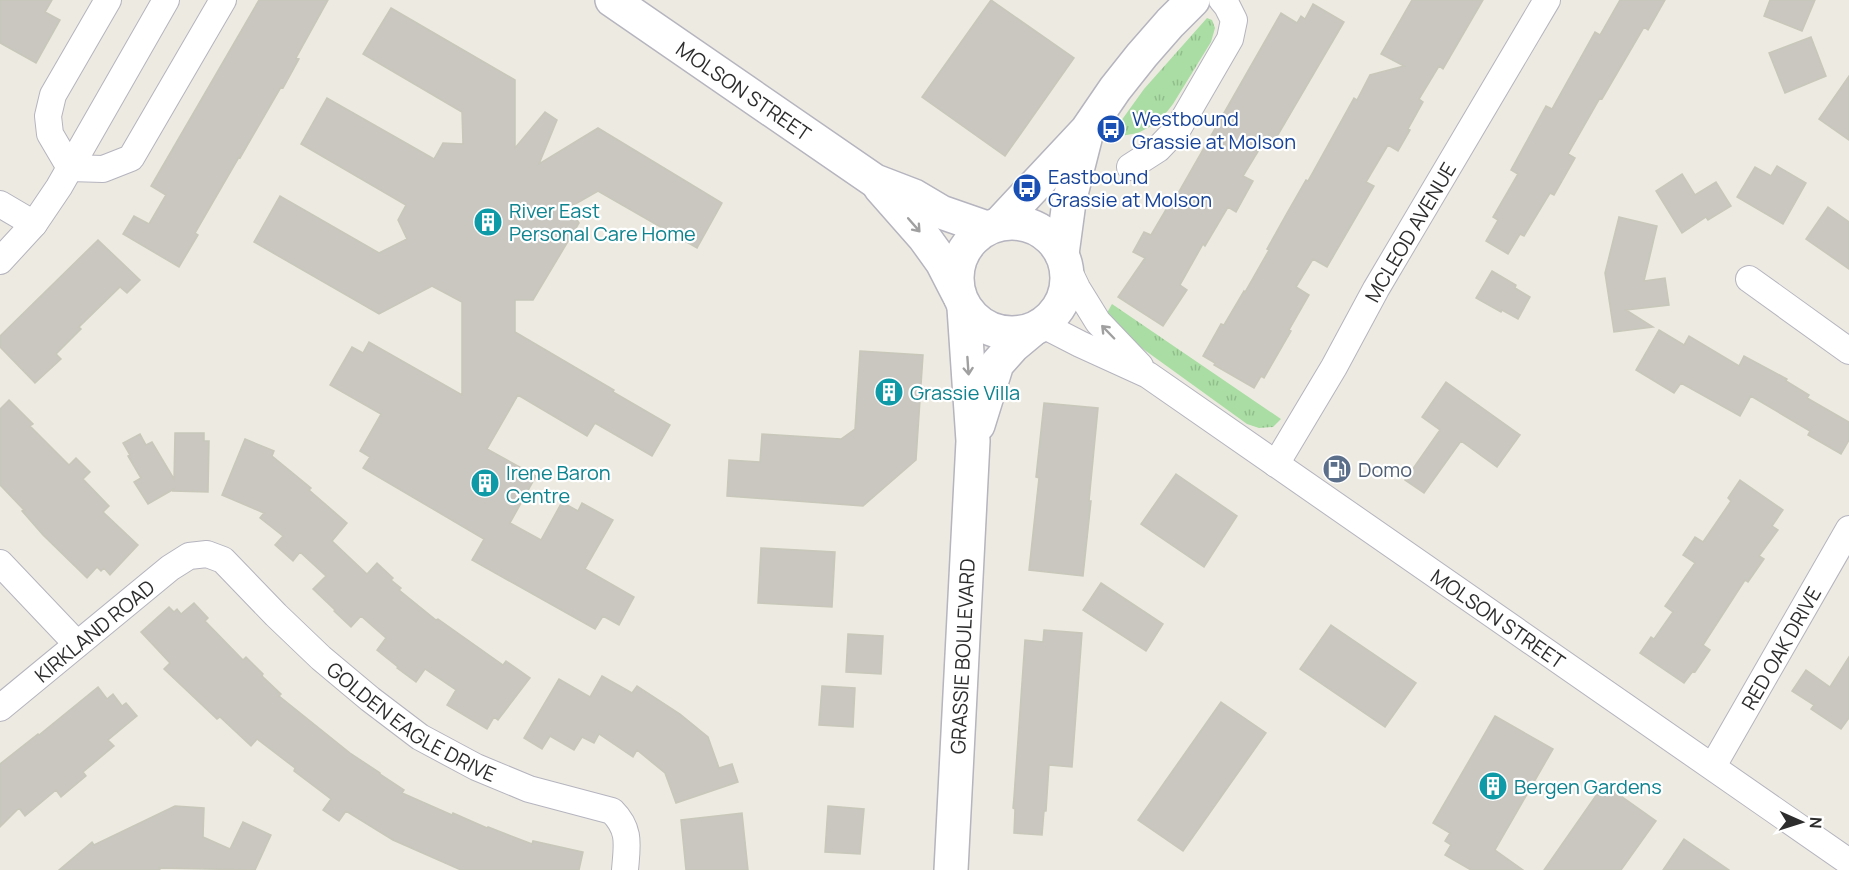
<svg xmlns="http://www.w3.org/2000/svg" width="1849" height="870" font-family="Manrope,sans-serif">
<defs>
<pattern id="grass-tufts" width="24" height="20" patternUnits="userSpaceOnUse" patternTransform="scale(1.5)"><rect width="24" height="20" fill="#a9dda3"/><path d="M3 7l-1-3M5 7V3M7 7l1-3M15 17l-1-3M17 17v-4M19 17l1-3" fill="none" stroke="#92be8d"/></pattern>
</defs>
<rect width="100%" height="100%" fill="#edebe1"/>
<path fill="url(#grass-tufts)" d="M 1207,18 L 1212,20 L 1215,28 L 1211,42 L 1173,104 L 1159,122 L 1138,133 L 1121,136 L 1116,128 L 1144,89 Z
M 1112,304 L 1281,419 L 1273,427 L 1259,428 L 1247,424 L 1103,320 Z"/>
<path fill="#c9c7c0" stroke="#c8c7ba" stroke-width="1.5" d="M 0,0 L 52,0 L 45,12 L 60,20 L 36,63 L 0,43 Z
M 259,0 L 328,0 L 296,58 L 299,59 L 283,88 L 281,87 L 240,158 L 239,157 L 195,233 L 198,235 L 179,267 L 123,234 L 134,216 L 149,224 L 166,195 L 151,186 Z
M 991,0 L 1074,58 L 1005,156 L 922,97 Z
M 1412,0 L 1483,0 L 1443,69 L 1439,66 L 1419,99 L 1423,102 L 1408,129 L 1410,130 L 1398,151 L 1388,145 L 1366,182 L 1374,186 L 1327,267 L 1313,259 L 1296,287 L 1309,295 L 1289,330 L 1291,331 L 1264,378 L 1261,376 L 1254,388 L 1214,365 L 1215,363 L 1203,356 L 1221,324 L 1224,325 L 1244,291 L 1245,292 L 1269,250 L 1267,249 L 1287,213 L 1306,180 L 1308,181 L 1354,98 L 1357,100 L 1370,75 L 1404,66 L 1381,54 Z
M 1620,0 L 1665,0 L 1648,30 L 1644,27 L 1602,99 L 1600,98 L 1568,154 L 1575,158 L 1554,195 L 1550,193 L 1524,236 L 1520,234 L 1508,254 L 1486,241 L 1498,220 L 1493,217 L 1518,174 L 1511,170 L 1546,106 L 1552,109 L 1595,32 L 1600,35 Z
M 1770,0 L 1815,0 L 1802,31 L 1764,16 Z
M 1313,4 L 1344,22 L 1275,140 L 1268,135 L 1243,176 L 1253,181 L 1236,212 L 1228,207 L 1205,246 L 1203,244 L 1180,285 L 1187,290 L 1163,326 L 1118,297 L 1145,258 L 1133,252 L 1144,232 L 1151,235 L 1171,201 L 1173,202 L 1281,13 L 1297,23 L 1301,16 L 1305,19 Z
M 391,8 L 515,80 L 515,148 L 545,112 L 557,120 L 539,164 L 598,128 L 722,203 L 697,248 L 598,191 L 570,207 L 579,223 L 533,300 L 515,300 L 515,332 L 614,390 L 613,392 L 670,425 L 652,456 L 595,423 L 587,436 L 518,395 L 487,449 L 536,476 L 510,523 L 541,540 L 562,502 L 578,511 L 582,503 L 613,520 L 585,569 L 634,597 L 619,625 L 603,616 L 595,629 L 472,560 L 484,539 L 363,468 L 370,457 L 360,451 L 381,414 L 330,385 L 352,347 L 363,353 L 369,342 L 462,395 L 462,302 L 432,286 L 379,314 L 254,242 L 280,196 L 379,253 L 407,239 L 398,220 L 406,205 L 301,144 L 327,98 L 434,159 L 443,143 L 463,144 L 462,112 L 363,54 Z
M 1811,37 L 1826,76 L 1785,93 L 1769,53 Z
M 1849,76 L 1849,140 L 1819,119 Z
M 1777,166 L 1806,183 L 1783,224 L 1737,197 L 1755,167 L 1771,176 Z
M 1682,174 L 1695,195 L 1716,182 L 1731,206 L 1708,220 L 1706,217 L 1682,233 L 1656,191 Z
M 1828,207 L 1849,222 L 1849,269 L 1806,239 Z
M 1619,217 L 1657,226 L 1644,281 L 1665,278 L 1669,305 L 1626,310 L 1653,327 L 1614,332 L 1605,273 Z
M 98,240 L 140,280 L 127,293 L 120,287 L 79,327 L 81,329 L 56,354 L 61,359 L 35,383 L 0,347 L 0,336 Z
M 1492,271 L 1516,285 L 1515,288 L 1530,297 L 1518,319 L 1502,310 L 1501,312 L 1476,298 Z
M 1659,330 L 1684,345 L 1689,336 L 1739,366 L 1744,356 L 1787,379 L 1786,381 L 1809,395 L 1807,398 L 1849,422 L 1849,440 L 1841,454 L 1808,435 L 1810,431 L 1751,396 L 1740,416 L 1681,383 L 1674,393 L 1636,370 Z
M 860,351 L 923,355 L 916,460 L 863,506 L 727,496 L 729,460 L 760,462 L 762,434 L 841,439 L 855,429 Z
M 1446,382 L 1520,435 L 1497,467 L 1461,441 L 1424,493 L 1405,480 L 1440,430 L 1422,417 Z
M 9,400 L 33,424 L 30,426 L 69,465 L 76,458 L 90,472 L 83,479 L 109,506 L 103,512 L 138,545 L 110,575 L 104,568 L 101,571 L 97,567 L 87,578 L 43,535 L 22,511 L 24,510 L 0,485 L 0,409 Z
M 1044,403 L 1098,408 L 1089,501 L 1091,501 L 1083,576 L 1029,570 L 1039,478 L 1036,477 Z
M 175,433 L 204,433 L 204,441 L 209,441 L 208,492 L 173,491 L 174,489 L 148,504 L 134,482 L 141,478 L 128,456 L 130,455 L 123,443 L 140,434 L 146,445 L 152,442 L 174,479 Z
M 245,439 L 274,451 L 272,456 L 311,488 L 309,490 L 347,523 L 332,541 L 367,574 L 377,563 L 393,578 L 391,580 L 401,588 L 399,590 L 436,620 L 438,619 L 503,665 L 506,661 L 530,678 L 498,720 L 494,717 L 487,729 L 447,705 L 456,690 L 425,669 L 416,682 L 397,668 L 398,667 L 377,650 L 386,638 L 361,616 L 351,627 L 334,611 L 335,610 L 313,589 L 326,576 L 300,552 L 293,561 L 275,545 L 283,536 L 260,518 L 264,513 L 222,495 Z
M 1176,474 L 1237,516 L 1204,567 L 1141,524 Z
M 1740,480 L 1783,510 L 1772,526 L 1778,530 L 1759,556 L 1764,559 L 1748,582 L 1745,580 L 1703,645 L 1710,650 L 1695,672 L 1693,671 L 1684,683 L 1640,653 L 1651,637 L 1654,639 L 1673,612 L 1665,606 L 1695,563 L 1683,555 L 1695,537 L 1703,542 L 1731,501 L 1728,498 Z
M 761,548 L 835,552 L 832,607 L 758,603 Z
M 1101,583 L 1163,624 L 1146,651 L 1083,610 Z
M 194,603 L 208,618 L 205,621 L 243,660 L 246,657 L 263,674 L 262,676 L 281,694 L 279,696 L 350,753 L 380,773 L 380,774 L 404,790 L 402,793 L 452,815 L 453,813 L 487,828 L 488,827 L 532,844 L 533,841 L 583,852 L 579,870 L 461,870 L 393,840 L 346,811 L 339,821 L 323,810 L 331,799 L 294,771 L 295,768 L 257,739 L 251,746 L 220,717 L 217,719 L 164,669 L 170,663 L 141,632 L 169,607 L 174,612 L 177,609 L 181,614 Z
M 1331,625 L 1416,683 L 1385,727 L 1300,669 Z
M 1044,630 L 1082,633 L 1072,767 L 1049,765 L 1046,811 L 1044,811 L 1042,835 L 1014,833 L 1015,809 L 1013,808 L 1014,797 L 1025,640 L 1043,642 Z
M 848,634 L 883,636 L 881,674 L 846,672 Z
M 1849,657 L 1849,718 L 1841,729 L 1811,709 L 1814,705 L 1792,691 L 1806,670 L 1830,687 Z
M 602,676 L 632,693 L 637,686 L 680,714 L 708,737 L 719,768 L 732,764 L 738,782 L 676,803 L 665,773 L 637,750 L 633,757 L 599,734 L 594,743 L 582,737 L 574,750 L 550,736 L 542,749 L 524,738 L 559,679 L 590,697 Z
M 822,686 L 855,688 L 853,727 L 819,725 Z
M 98,687 L 107,699 L 113,694 L 122,706 L 126,703 L 137,716 L 108,740 L 114,746 L 83,772 L 86,776 L 61,797 L 56,790 L 25,816 L 19,808 L 0,827 L 0,764 L 38,734 L 39,735 Z
M 1221,702 L 1266,733 L 1183,851 L 1138,820 Z
M 1495,716 L 1553,749 L 1495,850 L 1523,870 L 1471,870 L 1445,855 L 1451,845 L 1445,841 L 1450,833 L 1433,823 Z
M 1604,784 L 1656,821 L 1621,870 L 1544,870 Z
M 175,806 L 204,808 L 203,837 L 230,849 L 243,822 L 271,835 L 255,870 L 159,868 L 160,870 L 59,870 L 92,842 L 94,845 Z
M 828,806 L 864,809 L 860,854 L 825,852 Z
M 742,813 L 748,870 L 686,870 L 681,820 Z
M 1684,839 L 1729,870 L 1663,870 Z"/>
<g fill="none" stroke-linecap="round" stroke-linejoin="round">
<g stroke="#b5b4bf" stroke-width="28">
<g id="street">
<path d="M 1130,167 L 1158,149 L 1179,127 L 1230,39 L 1234,20 L 1227,6 L 1222,0"/>
<path d="M 70,168 L 103,169 L 131,158 L 223,0"/>
<path d="M 70,168 L 50,134 L 48,116 L 53,95 L 108,0"/>
<path d="M 0,204 L 34,224"/>
<path d="M 0,261 L 34,224 L 59,187 L 166,0"/>
<path d="M 1065,263 L 1077,288 L 1098,322 L 1140,366"/>
<path d="M 1749,279 L 1849,351"/>
<path id="s1" d="M 1043,325 L 1080,344 L 1148,375 L 1849,862"/>
<path id="s2" d="M 1276,464 L 1334,367 L 1376,289 L 1547,0"/>
<path d="M 0,563 L 77,644"/>
<path id="s3" d="M 0,708 L 170,568 L 189,556 L 207,554 L 223,560 L 276,615 L 321,658 L 370,699 L 420,737 L 476,767 L 529,789 L 612,811 C 631,830 627,845 625,870"/>
<path id="s4" d="M 1713,766 L 1849,529"/>
</g>
</g>
<g stroke="#b5b4bf" stroke-width="36">
<g id="secondary">
<path id="s5" d="M 612,0 L 875,181 L 914,196 L 941,212 L 987,228"/>
<path d="M 880,187 L 924,237 L 942,262 L 959,295"/>
<circle cx="1012" cy="278" r="55"/>
<path d="M 999,224 L 1087,130 L 1115,89 L 1142,55 L 1170,23 L 1193,0"/>
<path d="M 1062,254 L 1069,202 L 1086,135"/>
<path d="M 978,425 L 997,364 L 1013,346 L 1031,331"/>
<path id="s6" d="M 951,870 L 973,441 L 964,308"/>
</g>
</g>
<use href="#street" stroke="#fff" stroke-width="26"/>
<use href="#secondary" stroke="#fff" stroke-width="33"/>
</g>
<defs><path id="oneway-shaft" d="M-6 0H5M1.5-3L5.5 0L1.5 3" fill="none" stroke-width="1.6" stroke-linecap="round" stroke-linejoin="round" transform="scale(1.5)"/></defs>
<g stroke="#a0a0a0">
<use href="#oneway-shaft" transform="translate(914 225) rotate(49)"/>
<use href="#oneway-shaft" transform="translate(1108 332) rotate(-134)"/>
<use href="#oneway-shaft" transform="translate(968 366) rotate(86)"/>
</g>
<defs>
<g id="bus-disc" transform="scale(1.5)"><circle r="9.5" fill="#1a4fb4" stroke="#fff"/><path d="M-5-6H5V4H4V6H2V4H-2V6H-4V4H-5ZM-3.5-4V0h7V-4ZM-3.5 1.2v1.5H-2V1.2ZM2 1.2v1.5H3.5V1.2Z" fill="#fff"/></g>
<g id="building-disc" transform="scale(1.5)"><circle r="9.5" fill="#0f9aa8" stroke="#fff"/><path d="M-4-6H4V6H1V3H-1V6H-4ZM-2.5-4.3h1.7v1.8h-1.7ZM.8-4.3h1.7v1.8H.8ZM-2.5-1h1.7V.8h-1.7ZM.8-1h1.7V.8H.8Z" fill="#fff"/></g>
<g id="fuel-disc" transform="scale(1.5)"><circle r="9.5" fill="#5c6f8a" stroke="#fff"/><path d="M-5.5-6h7V0h2V4h1.3V-2.5L3-4.5l.8-.8L6-3V5H2.5V1h-1V6h-7ZM-4.2-4.7v3.2H.2V-4.7Z" fill="#fff"/></g>
</defs>
<g fill-rule="evenodd">
<use href="#bus-disc" x="1111" y="129"/>
<use href="#bus-disc" x="1027" y="188"/>
<use href="#building-disc" x="488" y="222"/>
<use href="#building-disc" x="889" y="392"/>
<use href="#fuel-disc" x="1337" y="469"/>
<use href="#building-disc" x="485" y="483"/>
<use href="#building-disc" x="1493" y="786"/>
</g>
<g text-anchor="middle" dominant-baseline="central" stroke-width="4.5" stroke-linejoin="round" paint-order="stroke">
<g font-size="20" fill="#2d2d2d" stroke="#fff">
<text stroke="none"><textPath href="#s5" startOffset="160">MOLSON STREET</textPath></text>
<text stroke="none"><textPath href="#s2" startOffset="268">MCLEOD AVENUE</textPath></text>
<text stroke="none"><textPath href="#s1" startOffset="543">MOLSON STREET</textPath></text>
<text stroke="none"><textPath href="#s3" startOffset="122">KIRKLAND ROAD</textPath></text>
<text stroke="none"><textPath href="#s4" startOffset="136">RED OAK DRIVE</textPath></text>
<text stroke="none"><textPath href="#s6" startOffset="214">GRASSIE BOULEVARD</textPath></text>
<text stroke="none"><textPath href="#s3" startOffset="528">GOLDEN EAGLE DRIVE</textPath></text>
</g>
<g font-size="20" fill="#164399" stroke="#fff" text-anchor="start">
<text x="1132" y="118">Westbound<tspan x="1132" dy="23">Grassie at Molson</tspan></text>
<text x="1048" y="176">Eastbound<tspan x="1048" dy="23">Grassie at Molson</tspan></text>
</g>
<g font-size="20" fill="#0d838f" stroke="#fff" text-anchor="start">
<text x="509" y="210">River East<tspan x="509" dy="23">Personal Care Home</tspan></text>
<text x="910" y="392">Grassie Villa</text>
<text x="506" y="472">Irene Baron<tspan x="506" dy="23">Centre</tspan></text>
<text x="1514" y="786">Bergen Gardens</text>
</g>
<g font-size="20" fill="#4e5e75" stroke="#fff" text-anchor="start">
<text x="1358" y="469">Domo</text>
</g>
</g>
<g transform="translate(1801 822) rotate(93)" stroke="#ffffff" stroke-width="4.5" paint-order="stroke">
<path d="M0-4.5L10 22L0 15L-10 22Z" fill="#2d2d2d"/>
<text y="-9" font-size="16" font-weight="bold" text-anchor="middle" fill="#2d2d2d">N</text>
</g>
</svg>
